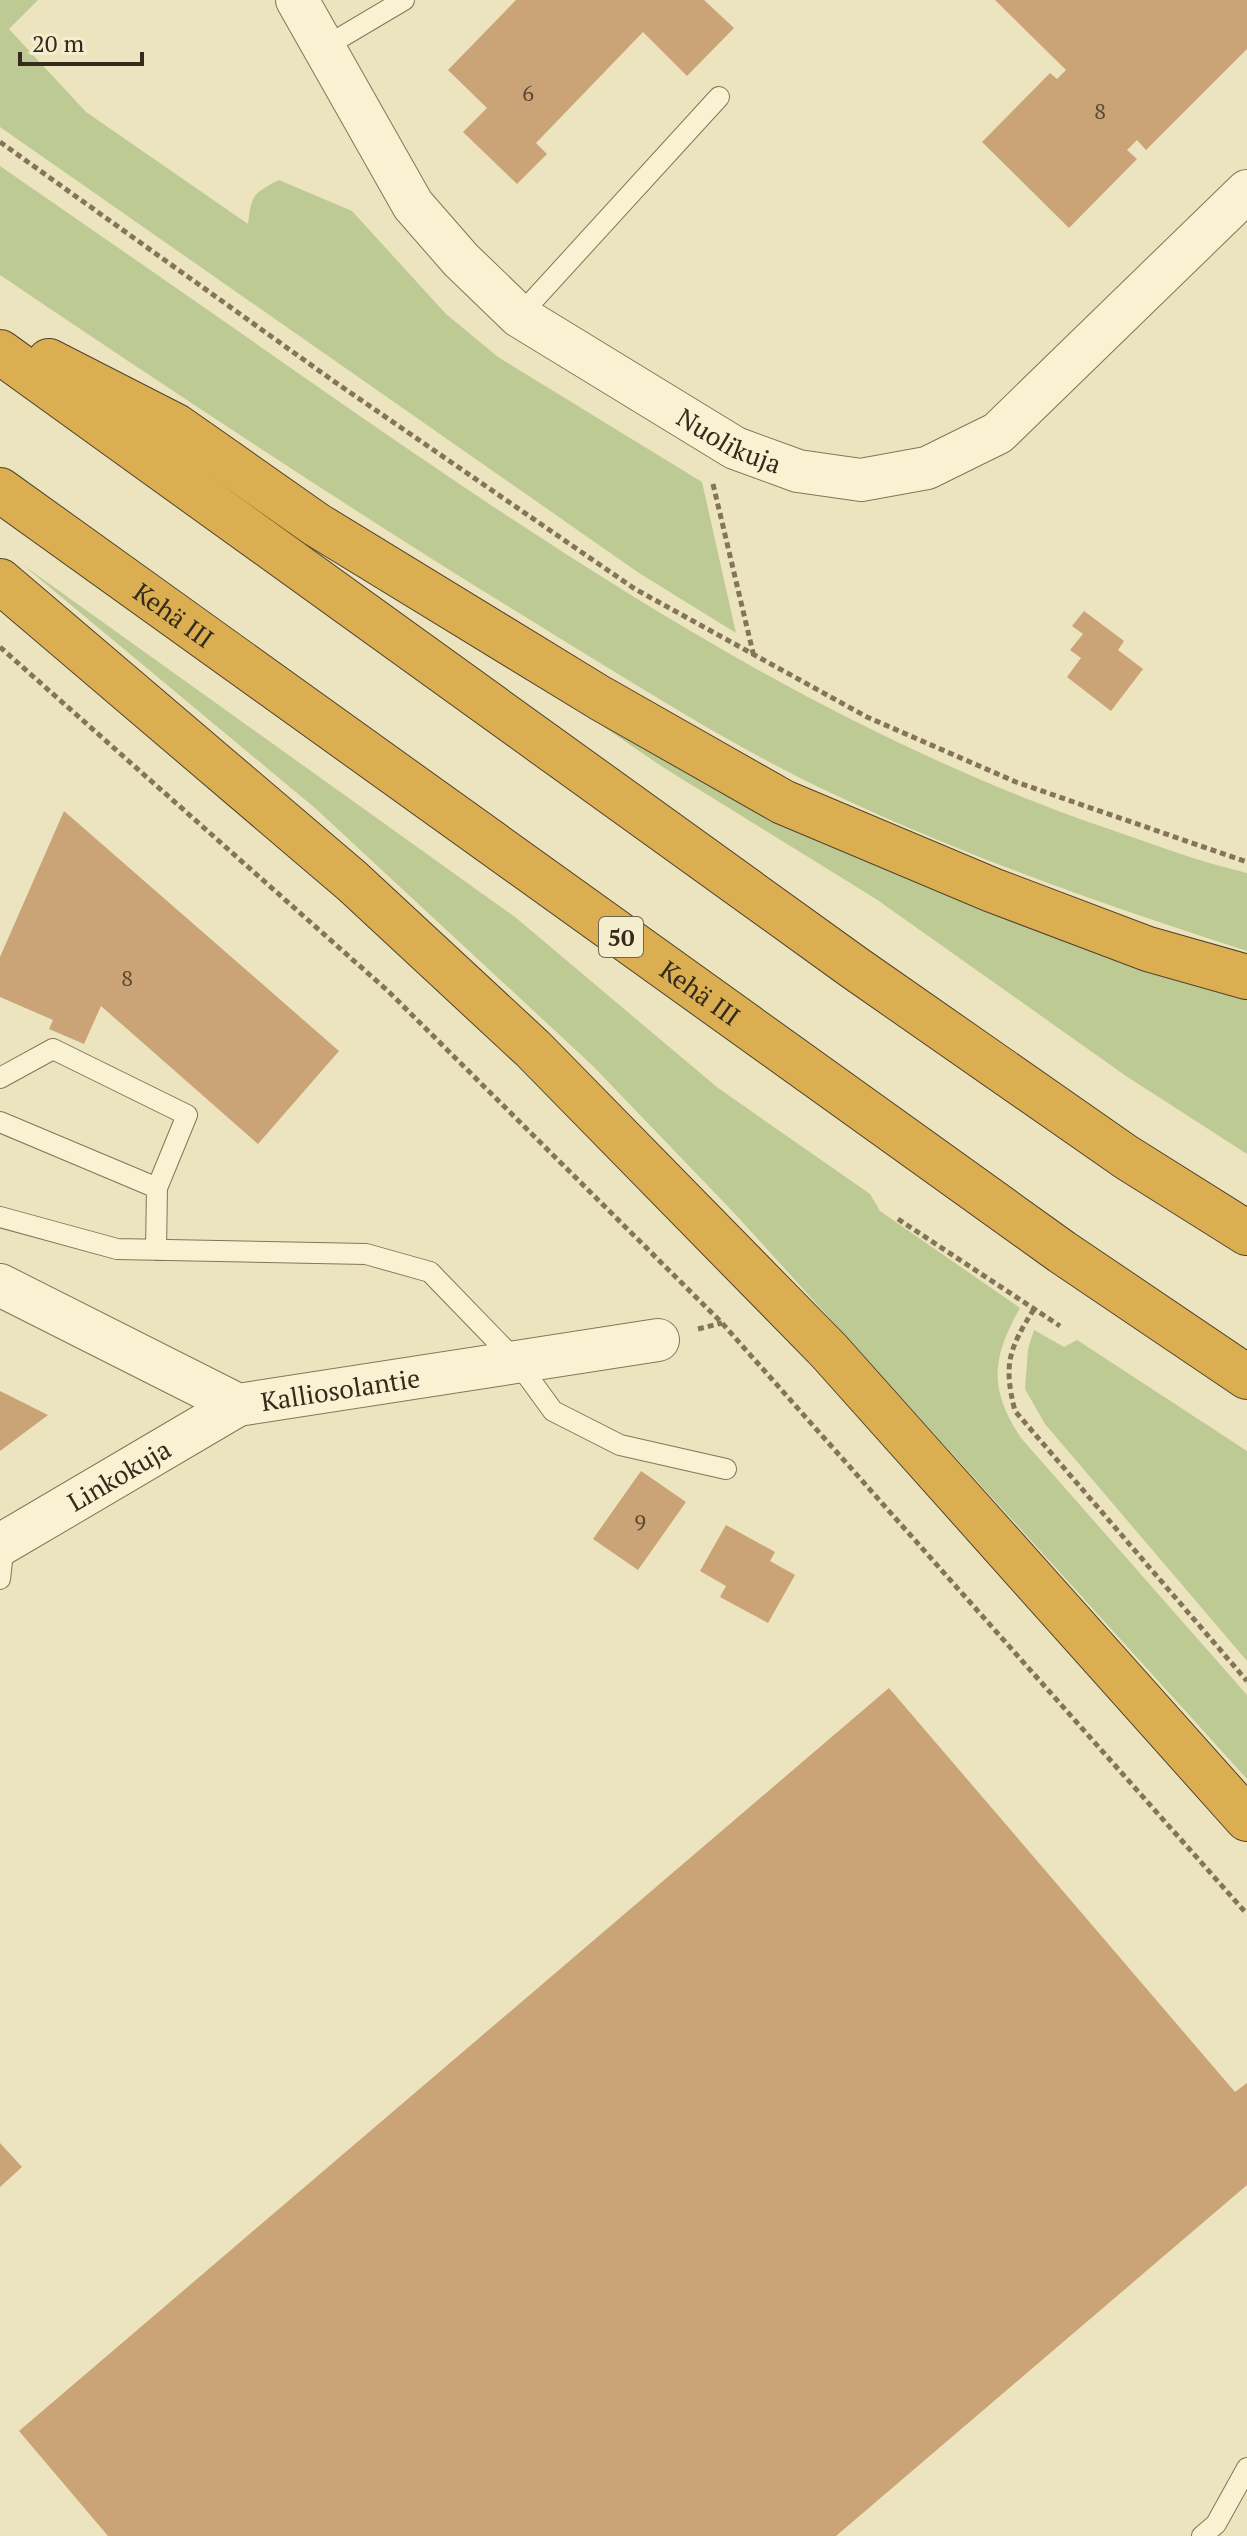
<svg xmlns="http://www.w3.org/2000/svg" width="1247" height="2536" font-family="'PT Serif',serif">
<rect width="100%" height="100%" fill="#ece4bf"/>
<path fill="#bdca94" d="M 0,0 L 38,0 L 9,29 L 86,112 L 248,224 C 252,196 251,194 279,180 L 352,211 L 446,314 L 498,357 L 702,482 L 736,633 L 639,573 L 0,127 Z
M 0,166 C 119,248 238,331 357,414 C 593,577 836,736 1109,829 C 1155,845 1200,862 1247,873 L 1247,951 C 1095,902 944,849 800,778 C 711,733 625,678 540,626 C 357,514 178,395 0,275 Z
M 23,565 L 515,917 L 718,1088 L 870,1194 L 880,1211 L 1020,1308 C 992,1358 988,1388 1021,1438 L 1247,1695 L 1247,1779 L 737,1216 L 592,1065 L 315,808 Z
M 512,664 L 1169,977 L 1247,998 L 1247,1154 L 1126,1076 L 876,899 L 661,766 Z
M 1034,1330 L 1064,1347 L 1077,1340 L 1247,1451 L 1247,1661 L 1045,1424 L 1025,1389 L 1028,1349 Z"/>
<path fill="#caa376" d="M 516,0 L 704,0 L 734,28 L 687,76 L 643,32 L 536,143 L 547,154 L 517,184 L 463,132 L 487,108 L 448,70 Z
M 995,0 L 1247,0 L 1247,49 L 1146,150 L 1137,140 L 1127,150 L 1137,159 L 1069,228 L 982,142 L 1050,73 L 1057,79 L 1066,70 Z
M 1084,611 L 1124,641 L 1118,650 L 1143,669 L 1111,711 L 1067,677 L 1081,658 L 1070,650 L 1083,634 L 1072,626 Z
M 64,811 L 339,1051 L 258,1144 L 101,1006 L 84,1044 L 49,1029 L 53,1020 L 0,997 L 0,957 Z
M 0,1391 L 48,1415 L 0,1451 Z
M 641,1471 L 686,1502 L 638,1570 L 593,1539 Z
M 726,1525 L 775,1552 L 770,1561 L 795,1575 L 768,1623 L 720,1597 L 726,1586 L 700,1571 Z
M 889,1688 L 1235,2092 L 1247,2083 L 1247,2185 L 836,2536 L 108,2536 L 19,2431 Z
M 0,2143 L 22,2167 L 0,2187 Z"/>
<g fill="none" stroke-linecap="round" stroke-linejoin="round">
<g stroke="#857558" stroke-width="22">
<path id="lane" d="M 323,48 L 404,0
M 519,316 L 719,97
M 0,1078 L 53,1049 L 187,1115 L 157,1188 L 156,1250
M 0,1122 L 157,1188
M 0,1217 L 117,1249 L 366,1254 L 430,1272 L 518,1363 L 553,1411 L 620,1445 L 726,1469
M 0,1579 L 4,1543
M 1202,2536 L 1216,2524 L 1247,2468"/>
</g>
<g stroke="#857558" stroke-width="44">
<g id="street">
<path id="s1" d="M 297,0 L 413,205 L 461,260 L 519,316 L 735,448 L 798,471 L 861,480 L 927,468 L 998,433 L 1247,191"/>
<path id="s2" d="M 0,1285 L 238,1405 L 658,1340"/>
<path id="s3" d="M 0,1545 L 238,1405"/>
</g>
</g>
<g stroke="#52432d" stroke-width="46">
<g id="highway">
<path d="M 0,352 L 855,968 L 1126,1157 L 1247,1233"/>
<path d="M 49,361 L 176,426 L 317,525 L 600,698 L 783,802 L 992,890 L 1148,949 L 1247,977"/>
<path id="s4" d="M 0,490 L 1062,1252 L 1247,1377"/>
<path d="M 0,581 L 352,881 L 533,1049 L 829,1351 L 1247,1819"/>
</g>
</g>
<path stroke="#857558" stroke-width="5" stroke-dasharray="6 4" stroke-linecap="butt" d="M 0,142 L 332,380 L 635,589 L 867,717 L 1016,782 L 1247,862
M 713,484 L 754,657
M 0,647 L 388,991 L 722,1323 L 1247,1914
M 898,1219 L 1060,1326
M 1034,1309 C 1009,1349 1003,1364 1015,1411 L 1247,1681
M 698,1329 L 722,1323"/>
<use href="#lane" stroke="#f8f1d2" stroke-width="20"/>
<use href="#street" stroke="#f8f1d2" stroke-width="42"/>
<use href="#highway" stroke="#dbaf51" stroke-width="44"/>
</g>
<g text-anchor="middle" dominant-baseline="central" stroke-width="8" stroke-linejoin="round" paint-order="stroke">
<g font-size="22" fill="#5a4932">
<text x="528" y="92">6</text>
<text x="1100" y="110">8</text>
<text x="127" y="977">8</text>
<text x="640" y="1521">9</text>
</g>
<rect fill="#f4eecf" stroke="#6e6652" stroke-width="2" x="599" y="917" width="44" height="40" rx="6"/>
<g font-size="24" font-weight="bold" fill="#342b1c">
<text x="621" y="937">50</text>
</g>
<g font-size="26" fill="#342b1c" stroke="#f4eecf">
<text stroke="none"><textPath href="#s1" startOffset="634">Nuolikuja</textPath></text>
<text stroke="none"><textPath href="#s4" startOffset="214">Kehä III</textPath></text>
<text stroke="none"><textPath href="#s4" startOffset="862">Kehä III</textPath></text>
<text stroke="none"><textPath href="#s2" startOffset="370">Kalliosolantie</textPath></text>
<text stroke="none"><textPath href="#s3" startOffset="138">Linkokuja</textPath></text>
</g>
</g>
<path d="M20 52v12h122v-12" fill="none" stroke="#342b1c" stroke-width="4"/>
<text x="32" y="52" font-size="24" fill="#342b1c" stroke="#f4eecf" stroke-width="6" paint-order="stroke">20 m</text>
</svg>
